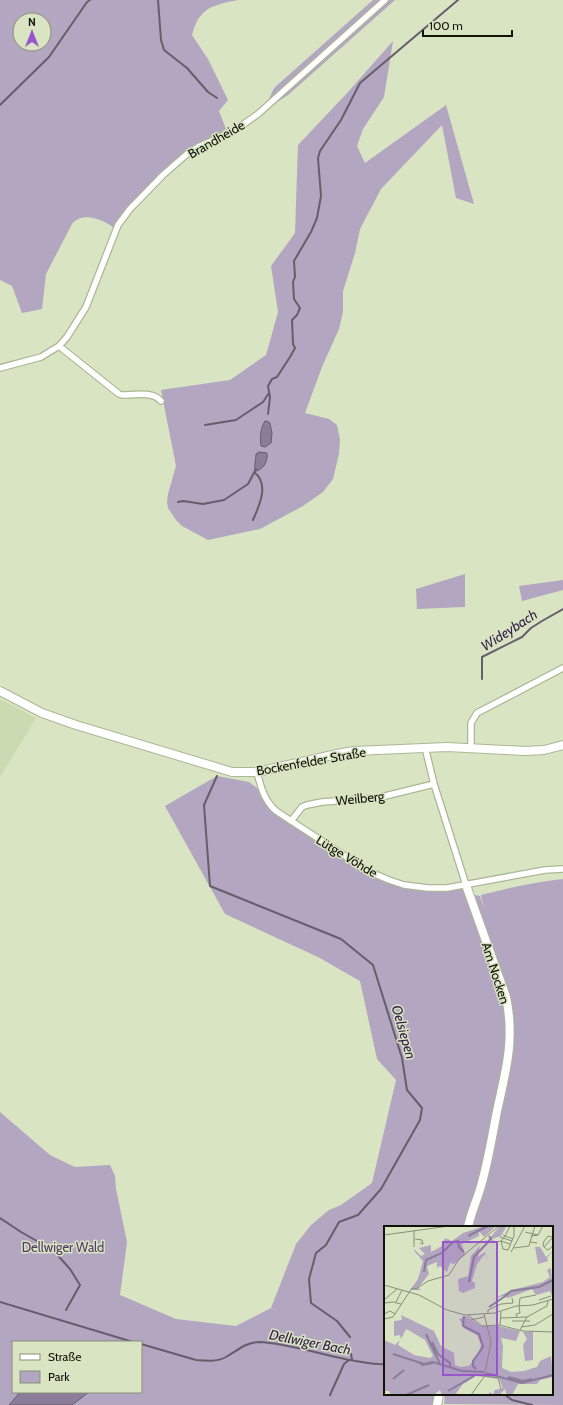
<svg xmlns="http://www.w3.org/2000/svg" width="563" height="1405" font-family="Cabin,sans-serif">
<rect width="100%" height="100%" fill="#d8e4c2"/>
<path fill="#ccdab2" d="M 0,699 L 36,718 L 0,777 Z"/>
<path fill="#b3a6c0" fill-rule="evenodd" d="M 0,0 L 238,0 C 212,5 199,8 192,35 L 208,59 L 228,100 L 219,111 L 226,129 L 209,140 L 198,145 L 129,208 L 114,228 C 103,219 82,211 72,224 L 46,274 L 42,309 L 22,313 L 12,286 L 0,280 ZM 20,20 L 44,20 L 44,44 L 20,44 Z
M 373,0 L 395,0 L 288,95 L 268,108 L 269,99 L 274,88 Z
M 393,41 L 384,97 L 363,129 L 357,146 L 365,163 L 446,105 L 474,204 L 456,198 L 442,125 L 381,189 L 360,229 L 355,253 L 343,291 L 343,312 L 339,329 L 322,367 L 305,413 L 329,419 L 337,425 L 340,440 L 339,454 L 333,479 L 323,492 L 303,506 L 260,529 L 208,540 L 182,526 L 176,520 L 168,508 L 167,502 L 168,494 L 176,466 L 161,390 L 230,380 L 266,355 L 278,312 L 271,266 L 295,233 L 298,145 L 348,92 Z
M 465,574 L 465,607 L 417,609 L 416,589 Z
M 563,580 L 563,590 L 522,601 L 519,586 Z
M 217,776 L 249,782 L 262,792 L 269,805 L 348,858 L 389,880 L 428,888 L 466,885 L 469,894 L 480,896 L 484,909 L 481,895 C 508,888 535,882 563,879 L 563,1405 L 444,1404 L 445,1394 L 552,1394 L 552,1227 L 385,1227 L 385,1394 L 435,1394 L 433,1405 L 72,1405 L 89,1392 L 141,1392 L 141,1342 L 13,1342 L 13,1392 L 20,1392 L 9,1405 L 0,1405 L 0,1112 L 50,1155 L 75,1167 L 110,1165 L 115,1176 L 116,1189 L 127,1242 L 120,1295 L 176,1319 L 236,1326 L 271,1308 L 296,1244 L 311,1225 L 329,1210 L 341,1205 L 372,1183 L 396,1080 L 377,1059 L 360,981 L 318,957 L 225,914 L 165,806 Z"/>
<path fill="#8b7d99" stroke="#665d6d" d="M 265,421 L 267,421 L 270,423 L 272,433 L 271,443 L 265,447 L 261,446 C 260,438 260,429 265,421 Z
M 259,452 L 267,453 C 268,461 264,468 257,471 L 255,470 C 254,465 256,459 256,454 Z
M 20,1392 L 89,1392 L 72,1405 L 9,1405 Z"/>
<g fill="none" stroke-linecap="round" stroke-linejoin="round">
<path stroke="#665d6d" stroke-width="2" d="M 158,0 L 161,40 L 164,50 L 187,68 L 208,92 L 217,98
M 0,105 L 49,57 L 87,2 L 90,0
M 268,414 L 270,397 L 268,386 L 272,379 L 277,377 L 290,357 L 295,348 L 293,344 L 292,320 L 297,315 L 300,308 L 294,299 L 293,282 L 295,277 L 294,261 L 311,232 L 317,218 L 321,196 L 318,158 L 320,151 L 341,120 L 360,83 L 458,0
M 205,425 L 236,420 L 263,402 L 269,393
M 178,502 L 183,501 L 203,504 L 224,500 L 248,484 L 256,469
M 253,520 C 259,506 270,484 254,472
M 482,679 L 482,657 L 522,637 L 531,628 L 542,621 L 563,609
M 217,776 L 204,805 L 210,886 L 341,939 L 373,965 L 402,1058 L 407,1090 L 422,1108 L 420,1120 L 381,1189 L 358,1215 L 339,1222 L 326,1245 L 316,1253 L 309,1279 L 311,1303 L 337,1321 L 350,1337
M 0,1218 L 21,1232 L 53,1250 L 70,1269 L 80,1285 L 66,1310
M 0,1302 L 133,1342
M 141,1344 L 196,1360 C 206,1361 217,1362 226,1357 C 237,1351 246,1342 259,1342 C 289,1343 324,1356 355,1361 C 365,1362 375,1365 385,1364
M 351,1354 L 352,1360
M 504,1394 L 512,1400 L 532,1405
M 330,1395 L 344,1364 L 349,1360"/>
<g stroke="#acb797" stroke-width="8">
<path id="street" d="M 59,346 L 119,394 L 122,395 C 133,395 153,391 161,401
M 0,368 L 41,357 L 59,346 L 67,337 L 86,307 L 118,225 L 130,209 L 163,175 L 187,154 L 198,147 L 234,131 L 258,114 L 385,0
M 425,747 L 434,784 L 466,885
M 471,748 L 471,723 L 477,713 L 563,668
M 257,772 C 261,788 264,800 276,811 L 368,871 L 389,880 L 404,885 L 428,888 L 447,888 L 545,870 L 563,869
M 291,821 L 302,807 L 307,805 L 322,802 L 377,798 L 434,784"/>
</g>
<g stroke="#acb797" stroke-width="10">
<path id="secondary" d="M 0,691 L 42,713 L 76,725 L 232,772 L 257,772 L 337,754 L 354,751 L 447,747 L 525,751 L 544,750 L 563,745
M 466,885 L 506,997 C 515,1039 506,1070 497,1111 C 492,1137 488,1162 481,1186 C 477,1200 471,1213 468,1227
M 437,1405 L 439,1394"/>
</g>
<use href="#street" stroke="#fff" stroke-width="5.5"/>
<use href="#secondary" stroke="#fff" stroke-width="8"/>
</g>
<g text-anchor="middle" dominant-baseline="central" stroke-width="3" stroke-linejoin="round" paint-order="stroke">
<g font-size="13" fill="#0f1207" stroke="#d8e4c2">
<text transform="translate(216 139) rotate(-30)">Brandheide</text>
<text transform="translate(311 761) rotate(-10)">Bockenfelder Straße</text>
<text transform="translate(360 798) rotate(-6)">Weilberg</text>
<text transform="translate(347 856) rotate(31)">Lütge Vöhde</text>
<text transform="translate(496 973) rotate(72)">Am Nocken</text>
</g>
<g font-size="13" fill="#503a64" stroke="#d8e4c2">
<text x="63" y="1247">Dellwiger Wald</text>
</g>
<g font-size="14" font-style="italic" fill="#362049" stroke="#d8e4c2">
<text transform="translate(509 630) rotate(-33)">Wideybach</text>
<text transform="translate(404 1032) rotate(74)">Oelsiepen</text>
<text transform="translate(310 1342) rotate(11)">Dellwiger Bach</text>
</g>
</g>
<g transform="translate(384 1226)">
<rect width="169" height="169" fill="#d8e4c2"/>
<path d="M 100,0 L 111,1 L 100,11 L 95,5 L 95,10 L 78,18 L 81,29 L 70,38 L 66,37 L 63,46 L 56,40 L 53,42 L 53,36 L 43,40 L 45,48 L 34,62 L 37,64 L 26,64 L 34,53 L 39,35 L 31,26 L 30,23 L 37,30 L 41,28 L 35,22 L 47,19 L 47,26 L 58,20 L 61,12 L 68,15 L 79,7 ZM 116,0 L 122,1 L 117,10 L 108,13 L 112,16 L 109,17 L 107,13 L 103,16 L 100,13 L 103,15 ZM 96,20 L 94,31 L 101,26 L 104,36 L 101,28 L 93,38 L 88,55 L 91,57 L 91,62 L 79,67 L 75,65 L 74,53 L 84,50 L 87,30 ZM 151,21 L 156,21 L 162,31 L 169,25 L 163,32 L 164,35 L 154,38 ZM 167,42 L 169,72 L 166,65 L 152,69 L 148,63 L 124,72 L 119,70 L 109,73 L 128,64 L 159,56 L 166,51 L 163,44 ZM 17,89 L 50,105 L 57,120 L 70,127 L 71,139 L 76,141 L 85,140 L 94,128 L 97,119 L 93,109 L 81,103 L 75,93 L 83,90 L 97,100 L 114,100 L 136,105 L 132,115 L 117,112 L 119,120 L 118,142 L 127,146 L 140,145 L 153,141 L 156,135 L 167,130 L 169,151 L 156,154 L 153,158 L 134,158 L 128,169 L 123,169 L 121,163 L 115,169 L 105,169 L 105,166 L 109,168 L 111,164 L 119,162 L 115,153 L 92,150 L 79,158 L 71,169 L 58,169 L 56,164 L 50,169 L 7,169 L 5,165 L 0,165 L 0,114 L 11,119 L 16,114 L 14,119 L 30,129 L 46,132 L 49,130 L 41,114 L 26,105 L 22,103 L 17,113 L 16,109 L 10,110 L 10,95 L 18,94 ZM 139,106 L 149,106 L 149,134 L 141,135 L 139,119 L 143,113 Z" fill="#b3a6c0"/>
<path fill="none" stroke="#8b7d99" stroke-width="2" d="M 84,10 L 104,0M 40,46 L 42,34 L 58,27 L 69,16 L 74,15 L 75,21 L 80,26M 85,56 L 90,31 L 107,13 L 105,10M 120,71 L 127,65 L 155,61 L 169,54M 105,81 L 120,71M 80,90 L 79,100 L 95,108 L 99,121 L 89,135 L 89,140 L 92,143M 42,108 L 56,138M 48,116 L 54,128 L 66,137 L 66,140M 9,128 L 40,138 L 49,136 L 78,145 L 100,146M 36,137 L 38,139 L 49,137M 102,147 L 138,157 L 169,149M 124,151 L 139,155 L 148,153M 9,153 L 20,144M 64,165 L 90,150M 22,169 L 45,159"/>
<path fill="none" stroke="#889077" stroke-width="1" d="M 151,0 L 146,16 L 153,17M 141,6 L 154,9M 0,9 L 65,0M 119,9 L 121,10 L 126,0M 147,10 L 154,9 L 159,0M 116,11 L 128,15M 31,13 L 38,14 L 39,18 L 36,17M 112,16 L 117,15 L 119,23 L 124,24 L 130,10 L 130,1 L 128,0M 126,18 L 117,15 L 121,10 L 129,13M 30,21 L 30,4M 160,21 L 169,11 L 164,10 L 160,15 L 159,20 L 162,23 L 164,24 L 169,20M 130,22 L 145,20 L 146,16M 127,26 L 141,0M 0,59 L 35,69 L 63,84 L 81,89 L 111,87 L 132,80 L 149,79 L 169,73M 0,74 L 13,63M 155,74 L 167,70M 12,76 L 18,64M 0,77 L 9,76 L 17,78M 135,80 L 136,72 L 152,69M 104,87 L 104,84 L 117,78 L 129,77 L 128,72M 0,88 L 6,85 L 11,88M 84,89 L 98,100 L 115,99 L 139,105 L 169,106M 133,91 L 132,88 L 136,87 L 135,80M 117,92 L 143,91M 0,93 L 9,91 L 28,62 L 32,63 L 44,55 L 65,49 L 75,33 L 115,0M 87,94 L 100,91M 128,95 L 146,95M 116,99 L 117,86M 137,101 L 151,99 L 169,88M 136,104 L 143,91 L 163,80 L 164,75M 101,150 L 114,152 L 117,163M 87,169 L 100,151 L 107,116 L 100,88"/>
<path fill="#9856cb" fill-opacity="0.15" stroke="#9856cb" stroke-width="2" d="M 59,16 L 113,16 L 113,149 L 59,149 Z"/>
<rect width="169" height="169" fill="none" stroke="#0f1207" stroke-width="2"/>
</g>
<rect x="12" y="1341" width="130" height="52" fill="#d8e4c2" stroke="#889077"/>
<rect x="20" y="1354" width="20" height="6" fill="#ffffff" stroke="#889077"/>
<text x="48" y="1361" font-size="12" fill="#0f1207">Straße</text>
<rect x="20" y="1371" width="20" height="12" fill="#b3a6c0" stroke="#889077"/>
<text x="48" y="1381" font-size="12" fill="#0f1207">Park</text>
<g transform="translate(32 32)"><circle r="19" fill="#d8e4c2" stroke="#889077"/>
<path d="M0-3L7 15L0 10L-7 15Z" fill="#9856cb"/>
<text y="-6" font-size="11" font-weight="bold" text-anchor="middle" fill="#0f1207">N</text>
</g>
<path d="M423 30v6h89v-6" fill="none" stroke="#0f1207" stroke-width="2"/>
<text x="429" y="30" font-size="12" fill="#0f1207" stroke="#d8e4c2" stroke-width="3" paint-order="stroke">100 m</text>
</svg>
